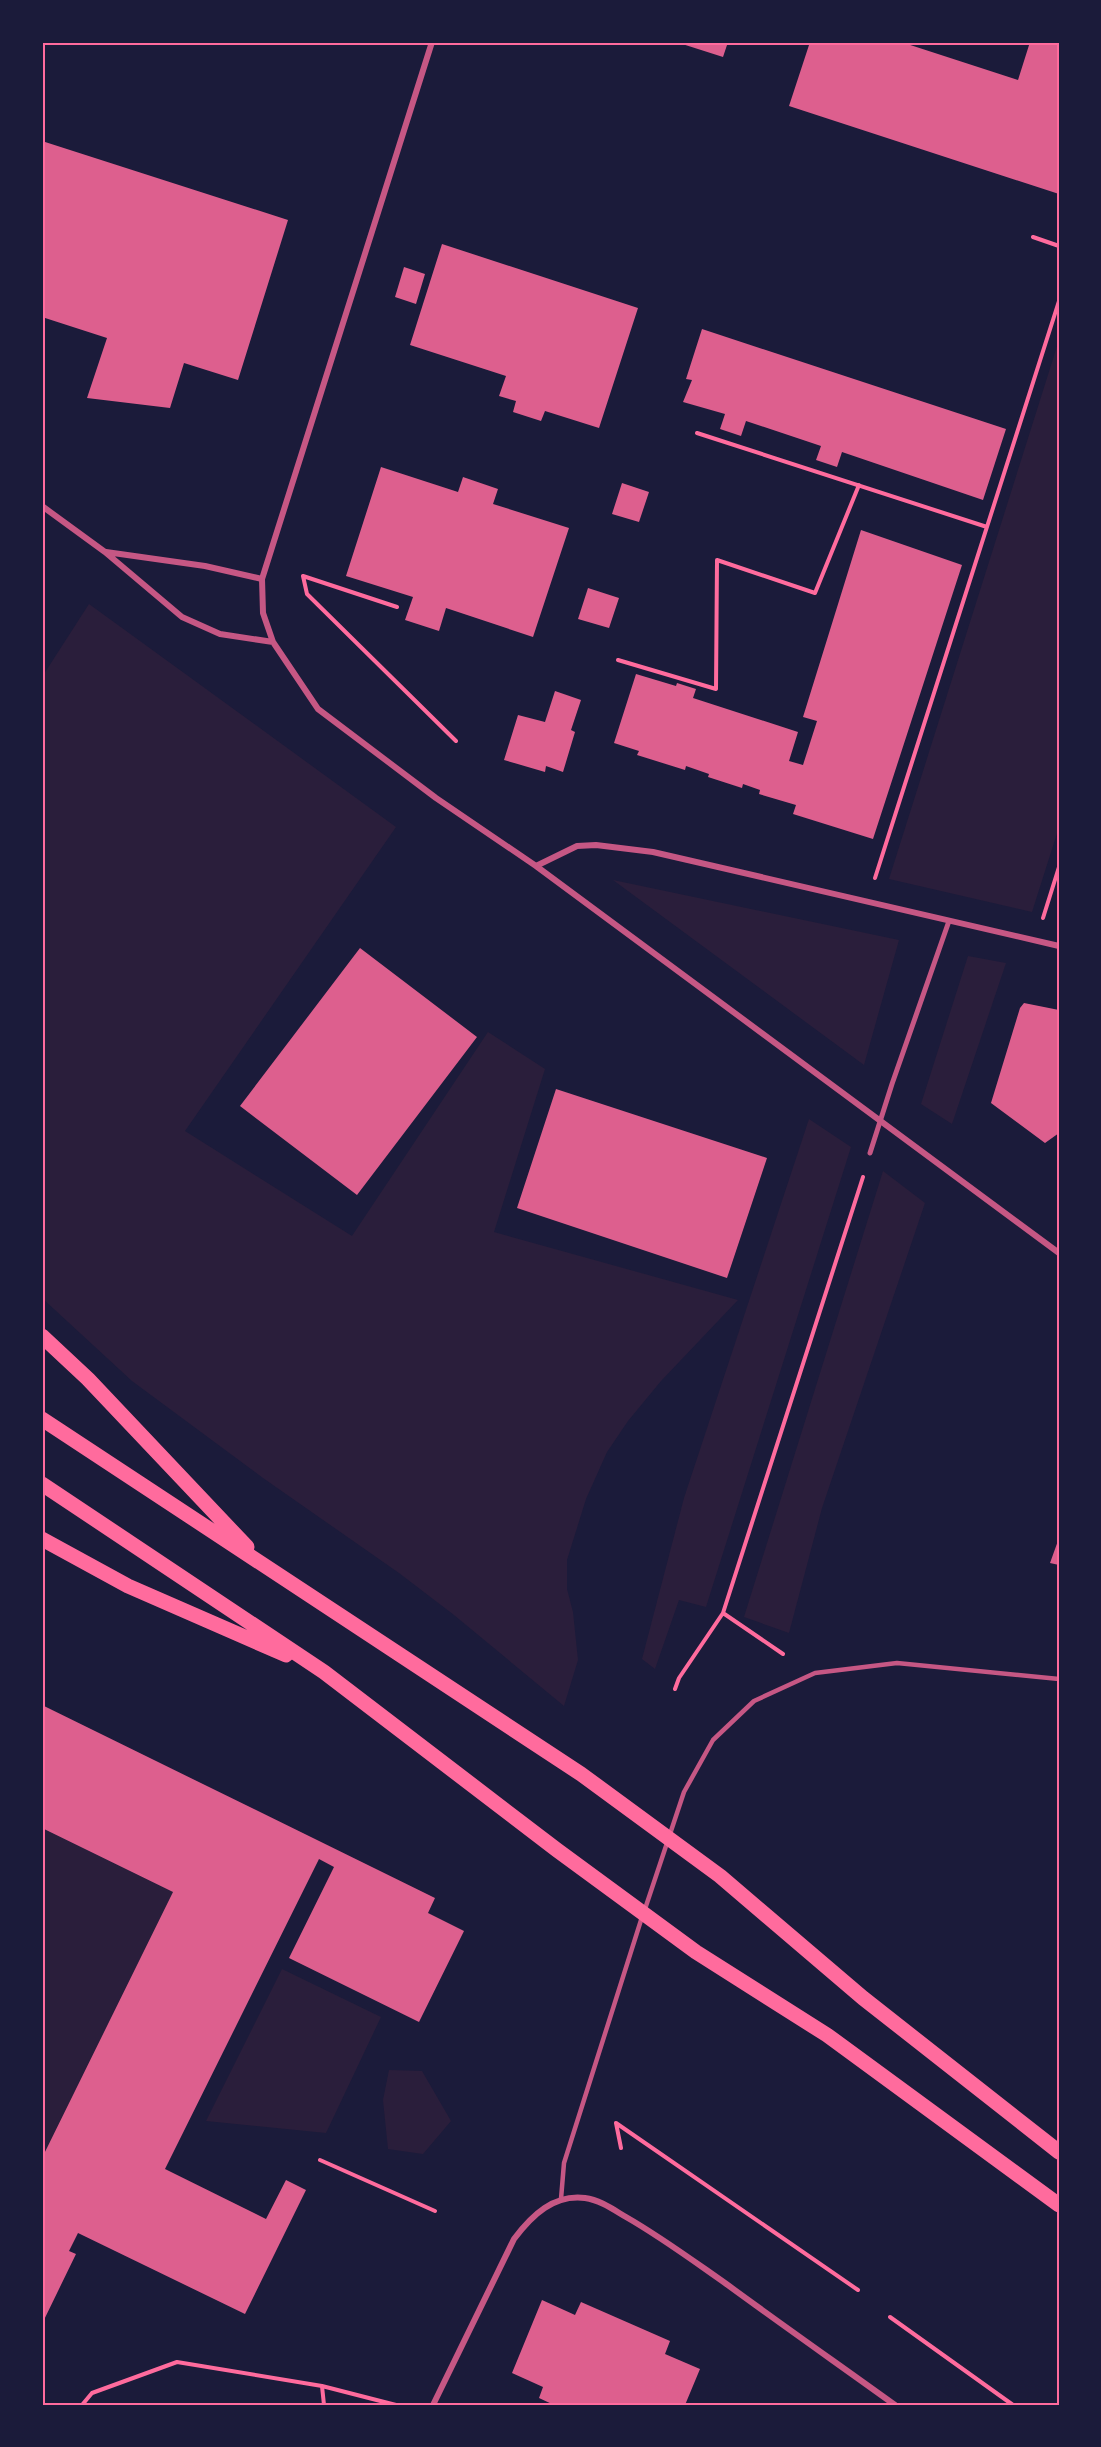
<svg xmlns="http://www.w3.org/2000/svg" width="1101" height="2447" font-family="'IBM Plex Sans',sans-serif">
<rect width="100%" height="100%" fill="#1b1b3a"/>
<path fill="#2a1e3b" d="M 1059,340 L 1059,827 L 1032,912 L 889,879 Z
M 89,604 L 396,827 L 185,1131 L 352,1236 L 488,1032 L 545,1069 L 494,1232 L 738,1300 L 661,1381 L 628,1421 L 607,1452 L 586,1499 L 567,1560 L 567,1589 L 573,1612 L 578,1660 L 564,1706 L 454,1615 L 399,1573 L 263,1478 L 132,1381 L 42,1298 L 42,677 Z
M 613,880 L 899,940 L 864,1065 Z
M 968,956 L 1006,963 L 952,1124 L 921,1104 Z
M 809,1119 L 851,1147 L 706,1607 L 679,1600 L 655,1669 L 642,1659 L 684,1498 Z
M 883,1171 L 925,1203 L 822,1508 L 789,1633 L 744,1617 Z
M 42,1828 L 173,1892 L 42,2158 Z
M 282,1969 L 381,2017 L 326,2133 L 206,2121 Z
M 389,2070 L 422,2071 L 451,2121 L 423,2154 L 388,2149 L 383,2100 Z"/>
<path fill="#dd5f8e" d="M 676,42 L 728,42 L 723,57 Z
M 810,42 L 901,42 L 1018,80 L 1030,42 L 1059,42 L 1059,194 L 789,106 Z
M 42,141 L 288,220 L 238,380 L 184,363 L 170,408 L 87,398 L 107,338 L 42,317 Z
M 442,244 L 638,308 L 599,428 L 545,411 L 541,421 L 513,412 L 516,401 L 499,396 L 506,376 L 410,345 Z
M 404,267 L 425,274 L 416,304 L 395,297 Z
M 702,329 L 1006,429 L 983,500 L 842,452 L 837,467 L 816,460 L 821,446 L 746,421 L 741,436 L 720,429 L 725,414 L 683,402 L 692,380 L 686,379 Z
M 381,467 L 458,492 L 463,477 L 498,489 L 493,504 L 569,528 L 533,637 L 446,608 L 439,631 L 405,620 L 413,597 L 346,576 Z
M 622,483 L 649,492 L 639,522 L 612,514 Z
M 861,530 L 962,565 L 873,839 L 793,814 L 796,805 L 759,794 L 760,790 L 743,784 L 742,788 L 708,777 L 709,774 L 686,766 L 685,770 L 637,755 L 639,751 L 614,743 L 636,674 L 676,686 L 677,683 L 696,689 L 693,698 L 798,732 L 789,761 L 803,765 L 817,721 L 803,717 Z
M 588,588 L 619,598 L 609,628 L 578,619 Z
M 555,691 L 581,700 L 571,730 L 575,732 L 563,772 L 546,766 L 545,772 L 504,760 L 518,715 L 545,722 Z
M 360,948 L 477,1037 L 357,1195 L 240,1106 Z
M 1024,1003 L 1059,1010 L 1059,1133 L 1045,1143 L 991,1103 L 1020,1008 Z
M 556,1089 L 767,1158 L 727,1278 L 517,1208 Z
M 1059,1538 L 1059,1565 L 1050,1563 Z
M 42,1705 L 435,1898 L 428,1913 L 464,1931 L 419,2022 L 289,1958 L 334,1867 L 319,1859 L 165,2169 L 266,2219 L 286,2180 L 306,2190 L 245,2314 L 78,2233 L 69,2251 L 76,2254 L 42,2324 L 42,2158 L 173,1892 L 42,1828 Z
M 542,2300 L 575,2315 L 581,2302 L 670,2341 L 665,2354 L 700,2369 L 685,2405 L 554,2405 L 539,2398 L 543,2387 L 512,2373 Z"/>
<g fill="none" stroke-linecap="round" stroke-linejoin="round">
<path stroke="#ff6b9d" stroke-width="4" d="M 1033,237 L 1059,246
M 697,433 L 987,527
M 397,607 L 303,576 L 307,594 L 456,741
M 618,660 L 716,689 L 717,560 L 815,593 L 859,485
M 875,878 L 1059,301
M 1043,918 L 1059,867
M 723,1613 L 783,1654
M 675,1689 L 679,1678 L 723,1613 L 863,1177
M 616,2123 L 858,2290
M 616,2123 L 621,2148
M 320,2160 L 435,2211
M 890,2317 L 1013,2405
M 322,2386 L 324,2405
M 82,2405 L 92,2393 L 177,2362 L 322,2386 L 396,2405"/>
<path stroke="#c65784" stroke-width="4.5" d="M 645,1909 L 684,1792 L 713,1740 L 754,1701 L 815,1673 L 897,1663 L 1059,1679
M 561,2199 L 564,2163 L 642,1917"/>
<path stroke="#c65784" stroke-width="5" d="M 870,1153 L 892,1084 L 949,921"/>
<path stroke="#c65784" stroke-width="6" d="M 432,42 L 262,579 L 263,613 L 273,642 L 318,709 L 436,798 L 536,866 L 1059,1253
M 42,506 L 105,552 L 182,617 L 220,634 L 273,642
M 106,552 L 205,566 L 262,579
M 536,866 L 577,846 L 596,845 L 653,852 L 1059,946
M 433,2405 L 514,2239 C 532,2215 554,2194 585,2198 C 600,2200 614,2210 626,2217 C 661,2237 692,2260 725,2283 C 781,2324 838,2364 895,2405"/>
<path stroke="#ff6b9d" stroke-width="15" d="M 42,1336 L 88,1379 L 247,1547
M 42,1419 L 581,1774 L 720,1876 L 863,1998 L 1059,2152
M 42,1484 L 324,1672 L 557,1850 L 696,1952 L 827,2035 L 1059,2205
M 42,1539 L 128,1586 L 286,1655"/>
</g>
<rect width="1101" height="2447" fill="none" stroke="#1b1b3a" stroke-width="87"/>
<rect x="44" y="44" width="1014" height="2360" fill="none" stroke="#ff6b9d" stroke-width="2"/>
</svg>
